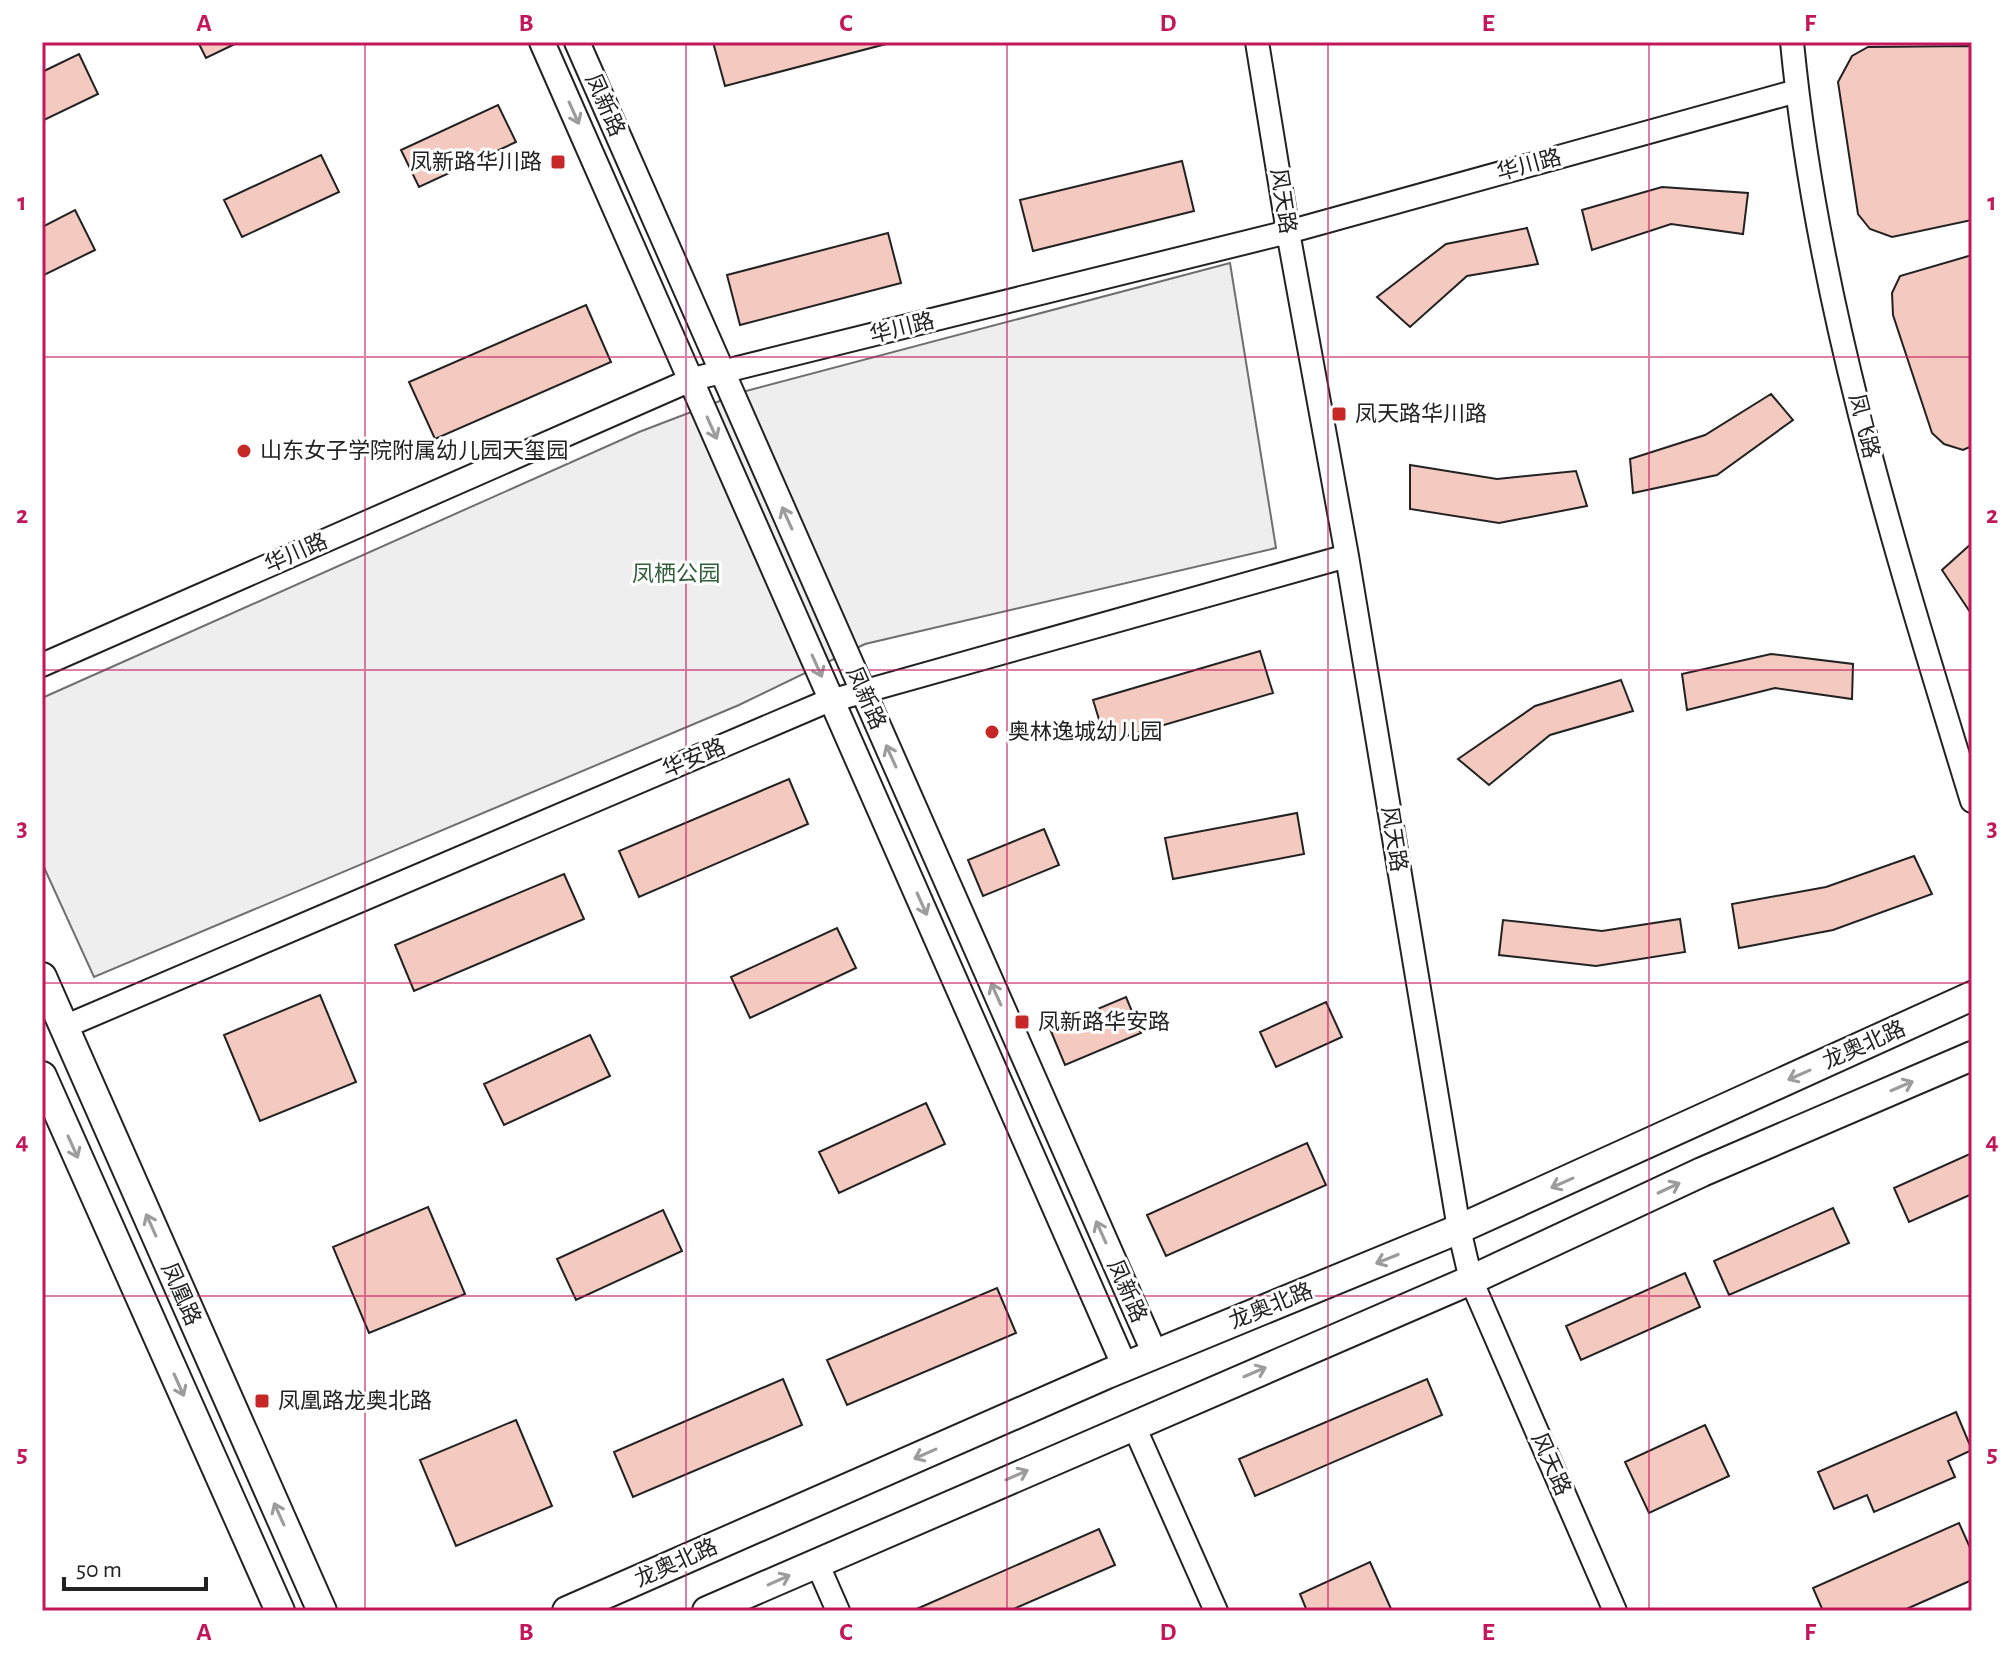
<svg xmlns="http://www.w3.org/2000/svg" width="2014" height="1653" font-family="'Alegreya Sans','Noto Sans SC',sans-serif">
<rect width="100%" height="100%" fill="#fff"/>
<path fill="#eee" stroke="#6f6f6f" stroke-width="2" d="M 1230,263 L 1276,548 L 865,644 L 739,705 L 94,977 L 42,863 L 42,698 L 639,432 L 746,391 Z"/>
<path fill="#f3c9c0" stroke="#222" stroke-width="2" d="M 198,42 L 239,42 L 206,58 Z
M 713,42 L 885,42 L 886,44 L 725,86 Z
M 1972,46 L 1972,220 L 1892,237 L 1870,229 L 1858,214 L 1838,82 L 1852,56 L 1868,47 Z
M 79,54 L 98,94 L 42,121 L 42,72 Z
M 498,105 L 516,142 L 419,187 L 401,150 Z
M 321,155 L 339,192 L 242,237 L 224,200 Z
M 1182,161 L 1194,211 L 1033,251 L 1020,200 Z
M 1662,187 L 1748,193 L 1743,234 L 1671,224 L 1592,250 L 1582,210 Z
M 75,210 L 95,250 L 42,276 L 42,227 Z
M 1527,228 L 1538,264 L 1467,276 L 1410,327 L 1377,297 L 1446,244 Z
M 888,233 L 901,283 L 740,325 L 727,275 Z
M 1972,255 L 1972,446 L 1963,450 L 1944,444 L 1932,433 L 1893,315 L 1892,293 L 1900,276 Z
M 586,305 L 611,362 L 435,439 L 409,382 Z
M 1771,394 L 1793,420 L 1717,475 L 1633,493 L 1630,459 L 1705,435 Z
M 1410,465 L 1497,479 L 1576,471 L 1587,506 L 1499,523 L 1410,509 Z
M 1972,543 L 1972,615 L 1942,570 Z
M 1260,651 L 1273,693 L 1106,742 L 1093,700 Z
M 1771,654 L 1853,664 L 1852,699 L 1775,688 L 1687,710 L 1682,674 Z
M 1621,680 L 1633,711 L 1550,735 L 1489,785 L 1458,759 L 1535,706 Z
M 789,779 L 808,824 L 639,897 L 619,851 Z
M 1297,813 L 1304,854 L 1173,879 L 1165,838 Z
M 1044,829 L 1059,865 L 983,896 L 968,860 Z
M 1914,856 L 1932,894 L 1833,930 L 1739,948 L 1732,904 L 1826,887 Z
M 564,874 L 584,919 L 414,991 L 395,945 Z
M 1680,919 L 1685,952 L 1596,966 L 1499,955 L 1503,920 L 1602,931 Z
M 837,928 L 856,968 L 750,1018 L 731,977 Z
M 320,995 L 356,1082 L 260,1121 L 224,1035 Z
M 1126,997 L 1141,1033 L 1065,1065 L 1050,1029 Z
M 1326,1002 L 1342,1037 L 1276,1067 L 1260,1032 Z
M 590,1035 L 610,1076 L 504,1125 L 484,1084 Z
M 926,1103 L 945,1144 L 839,1193 L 819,1152 Z
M 1307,1143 L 1326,1185 L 1166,1256 L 1147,1215 Z
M 1972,1153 L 1972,1194 L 1909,1222 L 1894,1188 Z
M 428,1207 L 465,1294 L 369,1333 L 333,1247 Z
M 1833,1208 L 1849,1243 L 1729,1295 L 1714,1261 Z
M 663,1210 L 682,1251 L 576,1300 L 557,1259 Z
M 1685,1273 L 1700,1307 L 1581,1360 L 1566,1326 Z
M 997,1288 L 1016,1333 L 847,1405 L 827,1360 Z
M 783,1379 L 802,1425 L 633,1497 L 614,1452 Z
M 1427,1379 L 1442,1415 L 1255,1496 L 1239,1459 Z
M 1956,1412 L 1972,1450 L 1948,1461 L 1955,1477 L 1874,1512 L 1867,1495 L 1834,1509 L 1818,1472 Z
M 516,1420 L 552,1506 L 456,1546 L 420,1460 Z
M 1705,1425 L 1729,1476 L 1649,1513 L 1625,1462 Z
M 1959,1523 L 1972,1552 L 1972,1580 L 1902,1611 L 1823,1611 L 1813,1588 Z
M 1099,1529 L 1115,1565 L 1009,1611 L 912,1611 Z
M 1370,1562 L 1392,1611 L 1307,1611 L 1300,1594 Z"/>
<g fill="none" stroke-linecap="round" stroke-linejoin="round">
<g stroke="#222" stroke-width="26">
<path id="tertiary" d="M 1257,42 L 1288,232 L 1347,556 L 1459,1229 L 1471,1280 L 1615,1611
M 1792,42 C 1817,302 1896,553 1972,801
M 42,665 L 693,379 L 1288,232 L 1797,91
M 64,1027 L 823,703 L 1347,556
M 1133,1424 L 1216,1611
M 817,1563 L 838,1611"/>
</g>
<g stroke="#222" stroke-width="28">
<path id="secondary" d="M 542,42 L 1125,1367
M 577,42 L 1155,1354"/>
</g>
<g stroke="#222" stroke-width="32">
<path id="primary" d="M 42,977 L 322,1611
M 42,1076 L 280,1611
M 567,1611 L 1107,1374 L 1459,1229 L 1972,996
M 707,1611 L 1471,1280 L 1702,1172 L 1972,1056"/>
</g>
<use href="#tertiary" stroke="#fff" stroke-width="22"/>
<use href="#secondary" stroke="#fff" stroke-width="24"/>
<use href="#primary" stroke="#fff" stroke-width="28"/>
</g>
<defs><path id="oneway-shaft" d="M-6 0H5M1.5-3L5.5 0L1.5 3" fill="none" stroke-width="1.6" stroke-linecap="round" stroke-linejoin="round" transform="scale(2)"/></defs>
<g stroke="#9c9c9c">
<use href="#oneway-shaft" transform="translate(574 113) rotate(66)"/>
<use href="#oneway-shaft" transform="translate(712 428) rotate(66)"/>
<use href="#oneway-shaft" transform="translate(787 518) rotate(-114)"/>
<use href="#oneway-shaft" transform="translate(817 666) rotate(66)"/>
<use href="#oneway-shaft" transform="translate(891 756) rotate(-114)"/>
<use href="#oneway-shaft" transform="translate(922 904) rotate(66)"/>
<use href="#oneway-shaft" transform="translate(996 994) rotate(-114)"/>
<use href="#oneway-shaft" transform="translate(1799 1075) rotate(156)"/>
<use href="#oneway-shaft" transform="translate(1902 1086) rotate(-23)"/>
<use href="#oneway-shaft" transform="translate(73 1147) rotate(66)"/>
<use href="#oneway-shaft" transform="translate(1562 1183) rotate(156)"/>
<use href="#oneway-shaft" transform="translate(1669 1188) rotate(-25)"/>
<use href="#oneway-shaft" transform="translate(151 1225) rotate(-114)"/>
<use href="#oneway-shaft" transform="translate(1101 1232) rotate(-114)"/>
<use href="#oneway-shaft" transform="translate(1387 1259) rotate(158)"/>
<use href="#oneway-shaft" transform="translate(1255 1372) rotate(-23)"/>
<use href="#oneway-shaft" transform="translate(179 1385) rotate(66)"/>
<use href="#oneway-shaft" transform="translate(925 1454) rotate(156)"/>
<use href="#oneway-shaft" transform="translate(1017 1475) rotate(-24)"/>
<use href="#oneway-shaft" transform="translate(279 1514) rotate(-114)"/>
<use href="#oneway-shaft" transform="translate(779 1580) rotate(-24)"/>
</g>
<path fill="none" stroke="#c2185b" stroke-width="2" stroke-opacity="0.55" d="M 365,42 L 365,1611M 686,42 L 686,1611M 1007,42 L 1007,1611M 1328,42 L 1328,1611M 1649,42 L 1649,1611M 42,357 L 1972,357M 42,670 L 1972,670M 42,983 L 1972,983M 42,1296 L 1972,1296"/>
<g fill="#c62828" stroke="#fff" stroke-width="3">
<rect x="550" y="154" width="16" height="16" rx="4"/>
<rect x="1331" y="406" width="16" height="16" rx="4"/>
<circle cx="244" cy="451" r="8"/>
<circle cx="992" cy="732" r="8"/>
<rect x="1014" y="1014" width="16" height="16" rx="4"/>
<rect x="254" y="1393" width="16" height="16" rx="4"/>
</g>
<g text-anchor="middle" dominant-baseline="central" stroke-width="6" stroke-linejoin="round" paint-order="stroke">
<g font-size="22" fill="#222" stroke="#fff">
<text transform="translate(605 105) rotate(66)">凤新路</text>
<text transform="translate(1529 165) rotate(-15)">华川路</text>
<text transform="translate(1283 201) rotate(81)">风天路</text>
<text transform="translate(902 328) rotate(-14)">华川路</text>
<text transform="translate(1864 426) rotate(76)">凤飞路</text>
<text transform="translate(296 553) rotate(-24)">华川路</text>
<text transform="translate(866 698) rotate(66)">凤新路</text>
<text transform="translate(694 758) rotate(-23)">华安路</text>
<text transform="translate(1394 839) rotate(81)">风天路</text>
<text transform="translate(1864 1045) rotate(-24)">龙奥北路</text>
<text transform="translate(1127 1291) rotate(66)">凤新路</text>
<text transform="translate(181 1294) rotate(66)">凤凰路</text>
<text transform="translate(1271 1306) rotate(-22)">龙奥北路</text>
<text transform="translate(1551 1464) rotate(66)">风天路</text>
<text transform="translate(676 1563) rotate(-24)">龙奥北路</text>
</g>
<g font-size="22" fill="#222" stroke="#fff" text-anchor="start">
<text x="542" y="162" text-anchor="end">凤新路华川路</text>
<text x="1355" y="414">凤天路华川路</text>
<text x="260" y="451">山东女子学院附属幼儿园天玺园</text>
<text x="1008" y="732">奥林逸城幼儿园</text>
<text x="1038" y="1022">凤新路华安路</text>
<text x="278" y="1401">凤凰路龙奥北路</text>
</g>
<g font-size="22" fill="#2f5e38" stroke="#fff">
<text x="676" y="574">凤栖公园</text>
</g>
</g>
<rect width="2014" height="1653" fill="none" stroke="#ffffff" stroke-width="88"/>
<path d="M64 1577v12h142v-12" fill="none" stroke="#222222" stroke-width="4"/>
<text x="76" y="1577" font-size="24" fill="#222222" stroke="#ffffff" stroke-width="6" paint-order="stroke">50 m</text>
<rect x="44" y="44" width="1926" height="1565" fill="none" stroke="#c2185b" stroke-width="3"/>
<g font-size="26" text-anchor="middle" font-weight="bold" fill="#c2185b">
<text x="204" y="31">A</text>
<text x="526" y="31">B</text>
<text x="846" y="31">C</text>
<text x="1168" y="31">D</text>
<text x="1488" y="31">E</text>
<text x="1810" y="31">F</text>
<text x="22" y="210">1</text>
<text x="1992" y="210">1</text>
<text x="22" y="523">2</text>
<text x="1992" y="523">2</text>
<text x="22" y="836">3</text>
<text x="1992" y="836">3</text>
<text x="22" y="1149">4</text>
<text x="1992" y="1149">4</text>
<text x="22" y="1462">5</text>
<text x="1992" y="1462">5</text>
<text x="204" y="1640">A</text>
<text x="526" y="1640">B</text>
<text x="846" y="1640">C</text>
<text x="1168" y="1640">D</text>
<text x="1488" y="1640">E</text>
<text x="1810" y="1640">F</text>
</g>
</svg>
